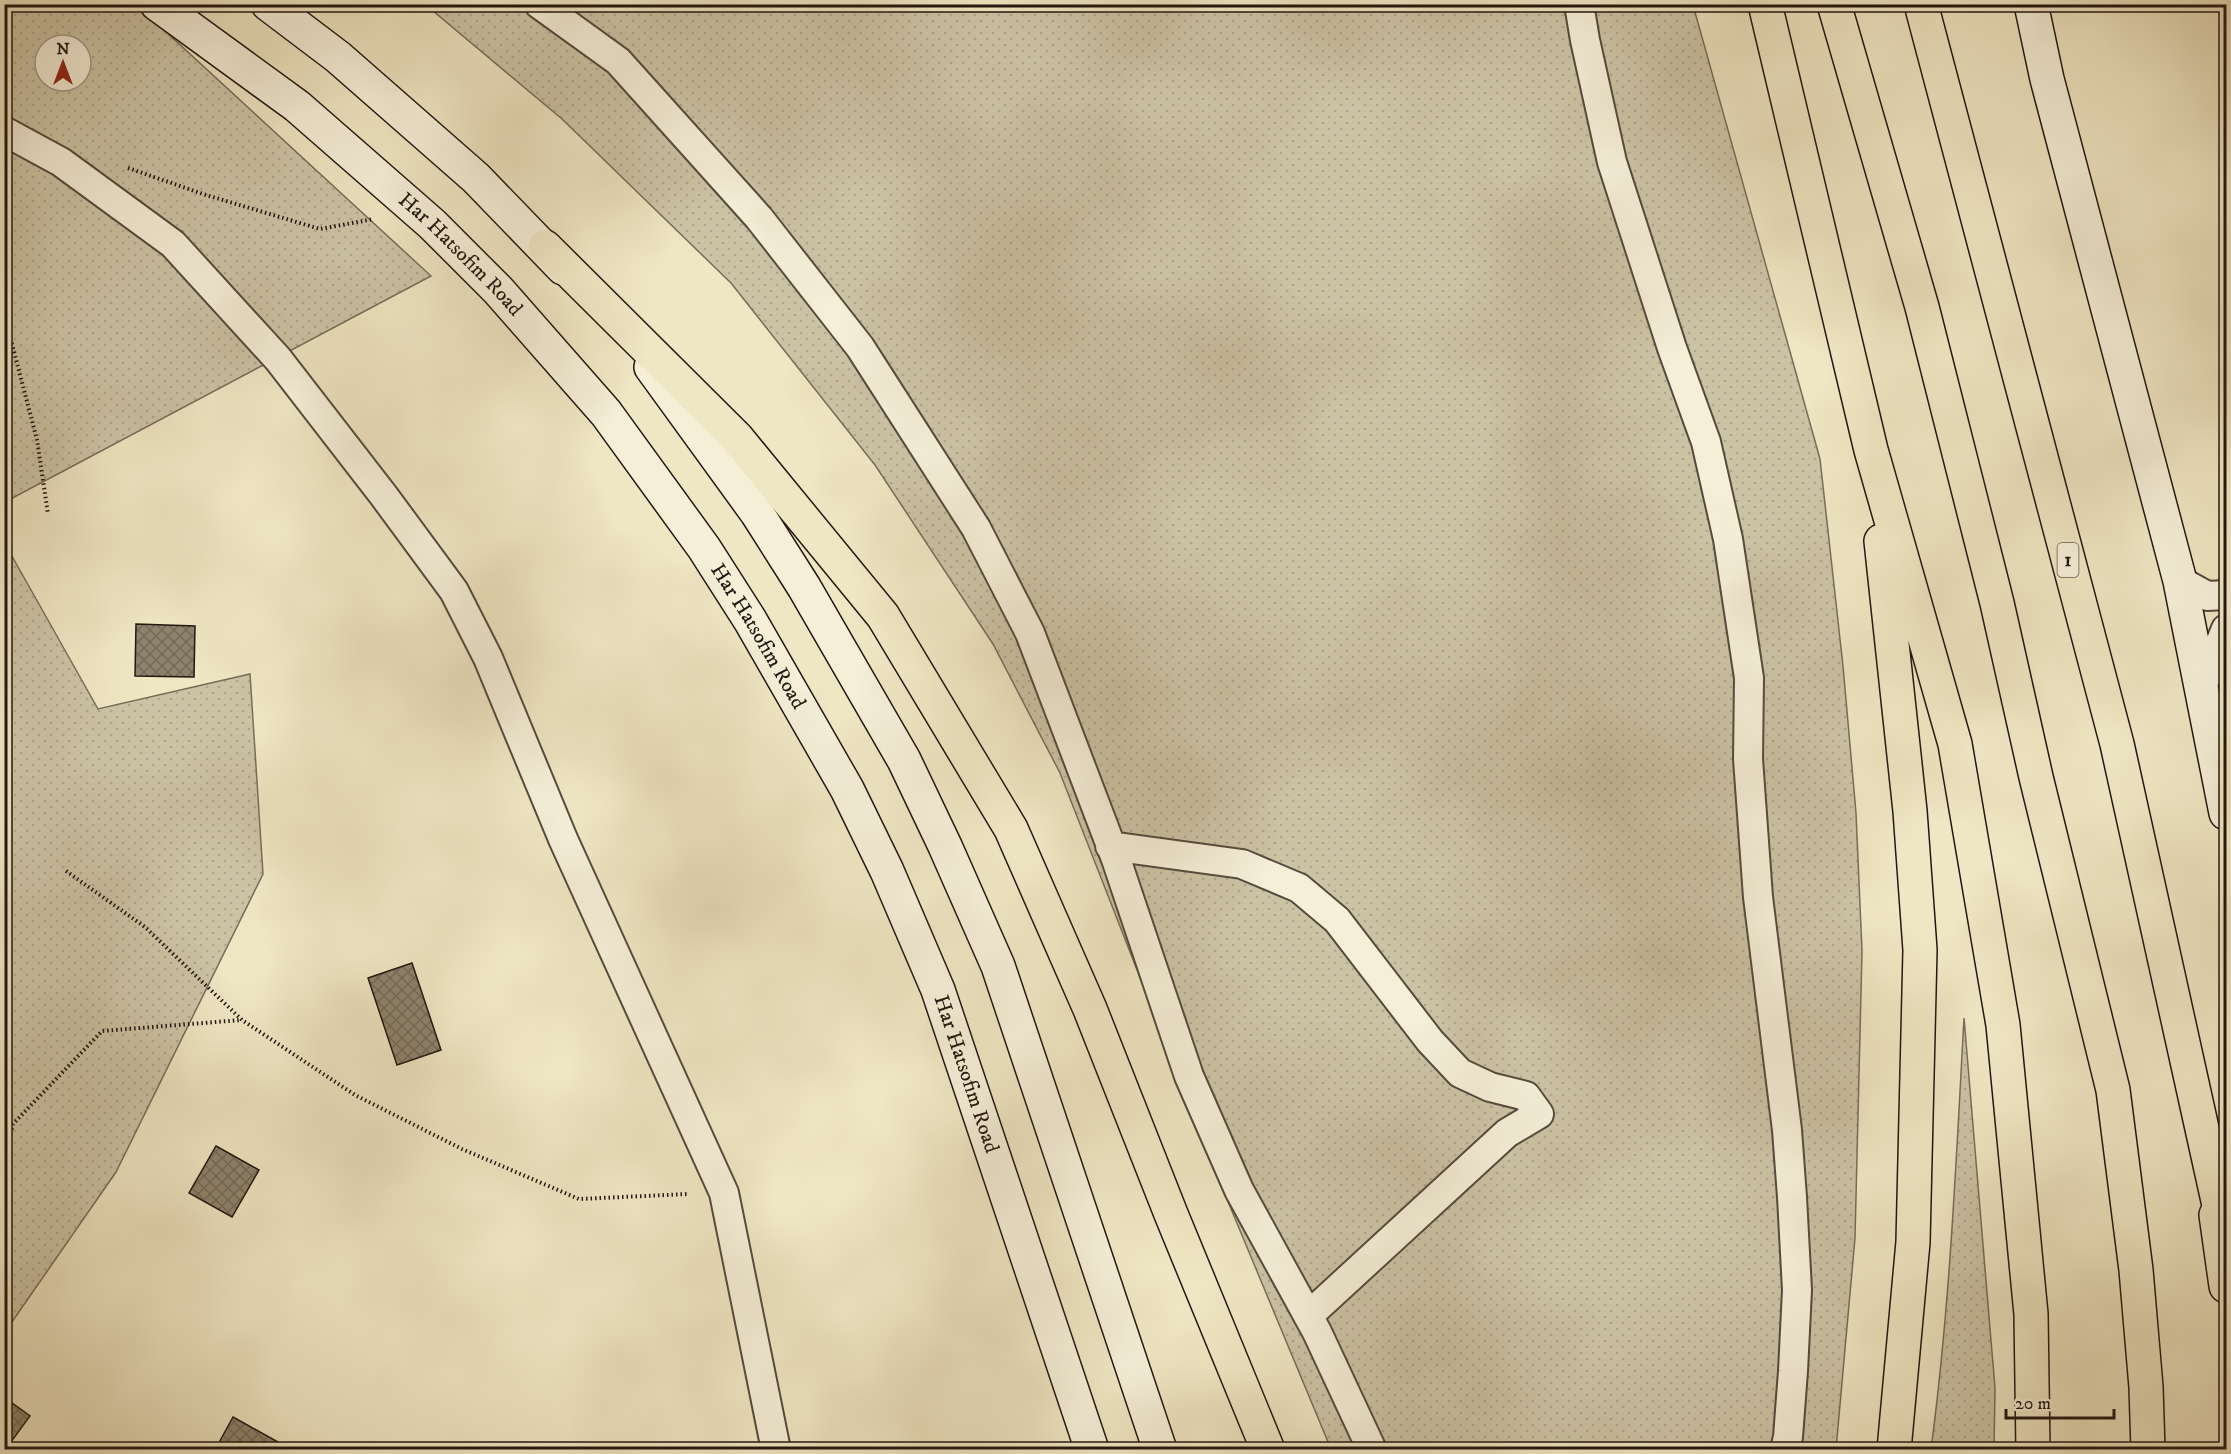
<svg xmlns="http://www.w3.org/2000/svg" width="2231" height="1454" font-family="'IM FELL DW Pica',serif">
<defs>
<pattern id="grass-dots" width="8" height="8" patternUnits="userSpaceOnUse" patternTransform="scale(1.5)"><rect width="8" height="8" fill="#ccc3a5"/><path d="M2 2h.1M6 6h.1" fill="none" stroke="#afa78d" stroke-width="1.8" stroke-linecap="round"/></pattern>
<pattern id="building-cross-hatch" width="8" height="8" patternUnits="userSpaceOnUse" patternTransform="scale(1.5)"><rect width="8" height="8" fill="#8d836d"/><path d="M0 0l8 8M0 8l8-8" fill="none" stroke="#736a58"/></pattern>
</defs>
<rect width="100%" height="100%" fill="#efe6c3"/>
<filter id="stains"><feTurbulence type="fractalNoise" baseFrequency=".00333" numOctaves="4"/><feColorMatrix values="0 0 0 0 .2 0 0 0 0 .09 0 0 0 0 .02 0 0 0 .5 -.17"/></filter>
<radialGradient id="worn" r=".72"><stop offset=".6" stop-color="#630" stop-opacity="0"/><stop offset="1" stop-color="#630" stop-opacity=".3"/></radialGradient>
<path fill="url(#grass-dots)" stroke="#776d5a" stroke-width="1.5" fill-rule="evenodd" d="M 5,5 L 131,5 L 140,8 L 431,276 L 5,502 ZM 45,45 L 81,45 L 81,81 L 45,81 Z
M 426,5 L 1693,5 L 1820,459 L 1843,666 L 1856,813 L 1862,951 L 1855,1238 L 1836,1449 L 1331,1449 L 1224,1192 L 1060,773 L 993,644 L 875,465 L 731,283 L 562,119 Z
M 4,542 L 98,709 L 250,674 L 263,874 L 116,1172 L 5,1332 Z
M 1964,1018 L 1995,1388 L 1994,1449 L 1931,1449 C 1950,1307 1956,1162 1964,1018 Z"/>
<path fill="url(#building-cross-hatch)" stroke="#221710" stroke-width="1.5" d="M 136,624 L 195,626 L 194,677 L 135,676 Z
M 412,963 L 441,1050 L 397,1065 L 368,978 Z
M 216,1146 L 259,1170 L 232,1217 L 189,1193 Z
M 4,1397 L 30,1416 L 5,1450 L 4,1450 Z
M 233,1417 L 278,1442 L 273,1450 L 215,1450 Z"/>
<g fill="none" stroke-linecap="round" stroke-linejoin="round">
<g stroke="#554b3d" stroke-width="32">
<path id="street" d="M 539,4 L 618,61 L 759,218 L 860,347 L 976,528 L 1030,633 L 1116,859 L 1189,1076 L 1239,1190 L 1317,1332 L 1372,1450
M 1579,4 L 1585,40 L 1612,162 L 1672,348 L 1706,442 L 1728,539 L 1749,678 L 1748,759 L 1758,897 L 1787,1130 L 1792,1197 L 1797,1290 L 1793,1371 L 1788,1437 L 1785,1450
M 4,131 L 61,162 L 173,244 L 278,359 L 384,496 L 454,591 L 488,658 L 563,839 L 724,1193 L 776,1450
M 2180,581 L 2207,596 L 2226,595
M 2201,689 L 2226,629
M 1110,846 L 1242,864 L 1299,888 L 1337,920 L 1430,1041 L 1460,1073 L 1490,1087 L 1526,1096 L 1539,1114 L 1507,1133 L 1308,1316"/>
</g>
<g stroke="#221710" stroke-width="36">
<g id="secondary">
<path id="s1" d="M 157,4 L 297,106 L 432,224 L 498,290 L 606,413 L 704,548 L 750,620 L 847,789 L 887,871 L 938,990 L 1092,1450"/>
<path d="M 268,4 L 338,57 L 476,178 L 563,268"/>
<path d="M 2031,4 L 2047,79 L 2180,581 L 2226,813"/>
<path d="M 651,367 L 757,513 L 804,587 L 904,760 L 945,846 L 998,966 L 1160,1450"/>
</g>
</g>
<g stroke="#221710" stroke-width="36">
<path id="highway" d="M 1765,4 L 1871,450 L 1955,744 L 2003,1025 L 2031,1314 L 2033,1450
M 1834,4 L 1922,307 L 1997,603 L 2036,777 L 2113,1090 L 2136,1270 L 2146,1387 L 2148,1450
M 1921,4 L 2117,744 L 2226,1237
M 545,247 L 737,438 L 883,616 L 1011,829 L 1090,1009 L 1171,1214 L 1268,1450
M 1881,541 L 1910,811 L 1920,950 L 1913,1242 L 1894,1450
M 2216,1215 L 2226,1286"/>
</g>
<path stroke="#221710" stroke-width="4" stroke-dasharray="1.5 3" stroke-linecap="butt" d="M 128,168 L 206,195 L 320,229 L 374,219
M 4,332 L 12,344 L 37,440 L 48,514
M 66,871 L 145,927 L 242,1020 L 355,1095 L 462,1149 L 579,1199 L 688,1194
M 4,1160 L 13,1124 L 102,1031 L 241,1020"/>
<use href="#street" stroke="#f5efd8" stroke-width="28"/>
<use href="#secondary" stroke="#f5efd8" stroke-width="33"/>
<use href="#highway" stroke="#efe6c3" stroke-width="33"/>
</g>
<g text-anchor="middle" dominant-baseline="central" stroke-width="6" stroke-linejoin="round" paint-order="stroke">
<rect fill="#f5efd8" stroke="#61584c" stroke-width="1.5" x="2057.5" y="543" width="21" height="34" rx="4.5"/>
<g font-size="20" font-weight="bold" fill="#221710">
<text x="2068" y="560">1</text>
</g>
<g font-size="21" fill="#221710" stroke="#f5efd8">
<text stroke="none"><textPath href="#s1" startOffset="394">Har Hatsofim Road</textPath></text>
<text stroke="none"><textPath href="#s1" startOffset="880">Har Hatsofim Road</textPath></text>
<text stroke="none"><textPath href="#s1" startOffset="1366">Har Hatsofim Road</textPath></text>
</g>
</g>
<rect width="2231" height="1454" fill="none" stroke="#efe6c3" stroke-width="24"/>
<rect x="6" y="6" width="2219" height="1442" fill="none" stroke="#221710" stroke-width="3"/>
<rect x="12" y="12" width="2207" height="1430" fill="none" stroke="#221710" stroke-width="1.5"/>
<g transform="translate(63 63)"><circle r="28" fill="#f5efd8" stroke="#a19988" stroke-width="1.5"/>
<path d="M0-4.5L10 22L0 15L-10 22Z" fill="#8f2418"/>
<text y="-9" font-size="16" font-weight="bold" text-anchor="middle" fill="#221710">N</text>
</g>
<path d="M2006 1409v9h108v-9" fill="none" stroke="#221710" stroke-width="3"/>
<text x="2015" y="1409" font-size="18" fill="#221710" stroke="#f5efd8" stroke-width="4.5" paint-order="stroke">20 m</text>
<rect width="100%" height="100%" filter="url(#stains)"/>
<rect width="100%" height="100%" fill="url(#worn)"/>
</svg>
